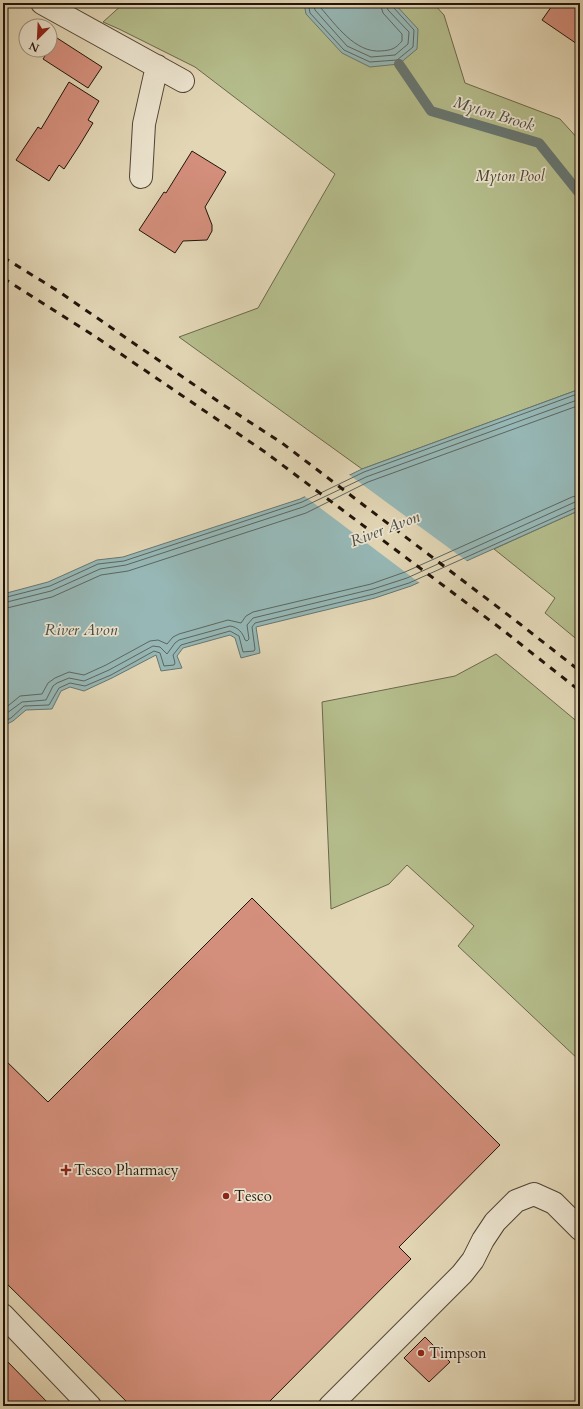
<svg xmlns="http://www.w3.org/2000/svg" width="583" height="1409" font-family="Cardo,serif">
<rect width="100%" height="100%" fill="#e2d6b5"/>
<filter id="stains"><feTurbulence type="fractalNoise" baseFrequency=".005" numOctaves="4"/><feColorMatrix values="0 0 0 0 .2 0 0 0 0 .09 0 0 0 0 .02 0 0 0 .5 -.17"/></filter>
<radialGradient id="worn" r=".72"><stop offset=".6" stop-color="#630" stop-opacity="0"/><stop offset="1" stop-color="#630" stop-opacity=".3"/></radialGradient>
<path fill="#b5bd8c" stroke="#6b684b" d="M 124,3 L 433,3 L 444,15 L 465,83 L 560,119 L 580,141 L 580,389 L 362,469 L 179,337 L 258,308 L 335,174 L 195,67 L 119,29 L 103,22 Z
M 580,510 L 580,642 L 545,613 L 555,598 L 494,549 Z
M 496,654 L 580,724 L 580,1061 L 458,946 L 474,926 L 407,865 L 389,884 L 331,909 L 322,702 L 455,676 Z"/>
<path fill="#96b7b5" stroke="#677671" d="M 304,3 L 394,3 L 418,29 L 417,49 L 399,64 L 370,67 L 342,53 L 306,14 Z
M 580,389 L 580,510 L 411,586 L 375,598 L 256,627 L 260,653 L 241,658 L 235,638 L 230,635 L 183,648 L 177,656 L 182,668 L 161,671 L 156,655 L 112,678 L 84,691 L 70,687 L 61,691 L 52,709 L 26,710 L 13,721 L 3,726 L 3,594 L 48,582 L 97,560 L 123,557 L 300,499 L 362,469 Z"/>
<path fill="#e2d6b5" d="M 348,474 L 468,562 L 421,584 L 303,495 Z"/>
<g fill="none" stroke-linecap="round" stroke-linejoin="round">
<path stroke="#5c6660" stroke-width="1" d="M 308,3 L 310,13 L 344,50 L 370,62 L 397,60 L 413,47 L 414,30 L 393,7 L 391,3
M 313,3 L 315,10 L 347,46 L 371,57 L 395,55 L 408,44 L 409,32 L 388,10 L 386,3
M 319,3 L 320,7 C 336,25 355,53 381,51 C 392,50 395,49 402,41 L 402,34 L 383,13 L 380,3
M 3,598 L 50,586 L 98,564 L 124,561 L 302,502 L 364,472 L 580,393
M 3,603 L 51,591 L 100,569 L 126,565 L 303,507 L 366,477 L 580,399
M 3,609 L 52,597 L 101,575 L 128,571 L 306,513 L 368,482 L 580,405
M 3,710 L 20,696 L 42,694 L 48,683 L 55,678 L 69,672 L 84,675 L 106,665 L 150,641 L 158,640 L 167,644 L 173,637 L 179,634 L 228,620 L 241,623 L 246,616 L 253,612 L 371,584 L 405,572 L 572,497 L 580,495
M 3,716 L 22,702 L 46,700 L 53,686 L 57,683 L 69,678 L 84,681 L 109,670 L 153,646 L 160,647 L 167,654 L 175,643 L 179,640 L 230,626 C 238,627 243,633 245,640 L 247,641 L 249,639 L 247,625 L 253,618 L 373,589 L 407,578 L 575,502 L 580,501
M 3,722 L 11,718 L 24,706 L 49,705 L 59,688 L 70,683 L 85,686 L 111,675 L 154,651 L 160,653 L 164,666 L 174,665 L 175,663 L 173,655 L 181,645 L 230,631 L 239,636 L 243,652 L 254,651 L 255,649 L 252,627 L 255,623 L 374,594 L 409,583 L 580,506"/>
<path stroke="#677671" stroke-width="10" d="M 399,64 L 431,111 L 539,143 L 580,194"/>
</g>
<path fill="#d48f7c" stroke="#21140a" d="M 554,3 L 580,3 L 580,46 L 542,20 Z
M 57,38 L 102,67 L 88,88 L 43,59 Z
M 69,82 L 99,101 L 88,120 L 93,123 L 79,146 L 64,169 L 59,165 L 49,181 L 16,160 L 38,127 L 41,129 Z
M 192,151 L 226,172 L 205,207 L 212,225 L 212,231 L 207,240 L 183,241 L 175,253 L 139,230 L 164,192 L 166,193 Z
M 252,898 L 500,1145 L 399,1247 L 411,1259 L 265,1406 L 131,1406 L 3,1280 L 3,1058 L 48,1102 Z
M 425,1337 L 450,1362 L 429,1382 L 404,1358 Z
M 3,1357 L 51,1406 L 3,1406 Z"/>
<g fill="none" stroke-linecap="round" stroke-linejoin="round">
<g stroke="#514435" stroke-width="24">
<path id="minor" d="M 42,3 L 183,81
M 141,177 L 144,124 L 157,66
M 3,1315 L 90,1406
M 330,1406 L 462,1274 L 473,1260 L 483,1240 L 495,1222 L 516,1201 L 534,1194 L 554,1203 L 580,1229"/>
</g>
<use href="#minor" stroke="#ece4cf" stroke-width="22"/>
<path stroke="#21140a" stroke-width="3" stroke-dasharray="7 7" stroke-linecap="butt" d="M 3,257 L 58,291 L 222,404 L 282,443 L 520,624 L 580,671
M 3,278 L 93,335 L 265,452 L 504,631 L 580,691"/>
</g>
<g fill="#8f2418" stroke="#ece4cf" stroke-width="1.5">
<path d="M64 1164h4v4h4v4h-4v4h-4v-4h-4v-4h4z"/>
<circle cx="226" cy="1196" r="4"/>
<circle cx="421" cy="1353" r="4"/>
</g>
<g text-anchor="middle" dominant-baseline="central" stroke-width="3.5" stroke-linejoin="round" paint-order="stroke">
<g font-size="15" font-style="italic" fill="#4d4731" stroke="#ece4cf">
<text x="510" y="176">Myton Pool</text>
</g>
<g font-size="15" fill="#21140a" stroke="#ece4cf" text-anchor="start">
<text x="74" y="1170">Tesco Pharmacy</text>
<text x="234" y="1196">Tesco</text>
<text x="429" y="1353">Timpson</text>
</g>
<g font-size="16" font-style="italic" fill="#4a4d46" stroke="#ece4cf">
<text transform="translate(494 114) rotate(17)">Myton Brook</text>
<text transform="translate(385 529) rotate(-21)">River Avon</text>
<text x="81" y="630">River Avon</text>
</g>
</g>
<rect width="583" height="1409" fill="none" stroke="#e2d6b5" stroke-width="16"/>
<rect x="4" y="4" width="575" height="1401" fill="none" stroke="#21140a" stroke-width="2"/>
<rect x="8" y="8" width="567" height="1393" fill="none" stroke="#21140a"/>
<g transform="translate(38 38) rotate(204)"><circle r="19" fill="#ece4cf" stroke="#9b9180"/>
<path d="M0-3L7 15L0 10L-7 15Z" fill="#8f2418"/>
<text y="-6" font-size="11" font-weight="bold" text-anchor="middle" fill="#21140a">N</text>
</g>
<rect width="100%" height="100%" filter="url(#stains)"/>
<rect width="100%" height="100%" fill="url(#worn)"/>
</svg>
